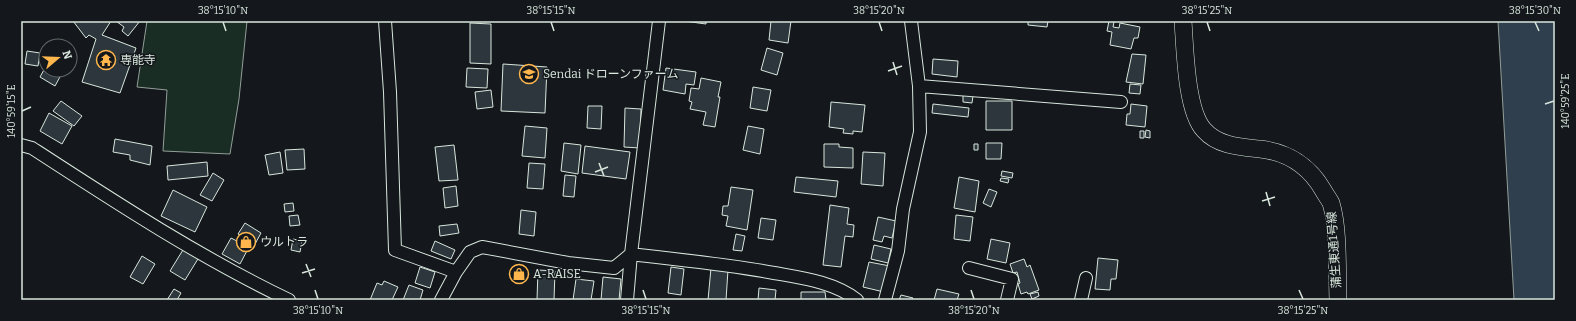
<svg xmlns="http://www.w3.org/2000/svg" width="1576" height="321" font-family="Bitter,'Noto Sans JP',serif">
<rect width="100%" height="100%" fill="#14181c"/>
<path fill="#1a2d24" stroke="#939e99" d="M 147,21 L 247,21 L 239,99 L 230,154 L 163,151 L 167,90 L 137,87 Z"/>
<path fill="#2f3f4d" stroke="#939e99" d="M 1498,21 L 1555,21 L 1555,300 L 1514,300 Z"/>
<path fill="#2c363c" stroke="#d8e6dc" d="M 73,21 L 111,21 L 102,35 L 136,48 L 120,93 L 82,82 L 96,39 L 89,35 L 86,38 Z
M 116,21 L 140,21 L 128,36 L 122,31 L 124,27 Z
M 684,21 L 706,21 L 706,24 Z
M 771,21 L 791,21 L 788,43 L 769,40 Z
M 1028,21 L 1048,21 L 1047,27 L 1028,25 Z
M 1109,21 L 1114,22 L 1113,27 L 1119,28 L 1120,23 L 1140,27 L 1138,38 L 1134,38 L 1131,49 L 1110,45 L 1112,32 L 1107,31 Z
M 470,23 L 491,24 L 491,64 L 470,63 Z
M 767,48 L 783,53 L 777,75 L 761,70 Z
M 27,51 L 40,53 L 38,66 L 25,64 Z
M 1132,54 L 1146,55 L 1143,84 L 1126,82 Z
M 933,59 L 958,61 L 957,77 L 932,74 Z
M 503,64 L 547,67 L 545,113 L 501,111 Z
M 46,66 L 46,70 L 53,70 L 61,75 L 55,86 L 40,77 Z
M 467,68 L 488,69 L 487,88 L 466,87 Z
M 666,68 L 696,72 L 694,85 L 686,84 L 685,94 L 663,90 Z
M 701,78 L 721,82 L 718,97 L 720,97 L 715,127 L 703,125 L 706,112 L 690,109 L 692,102 L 689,101 L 691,88 L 699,89 Z
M 1130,84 L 1141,85 L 1140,94 L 1129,93 Z
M 753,87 L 771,90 L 767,111 L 750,108 Z
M 491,90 L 493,107 L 477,109 L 475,92 Z
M 963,95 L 973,96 L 972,103 L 963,102 Z
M 61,101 L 82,116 L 74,126 L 53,111 Z
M 986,101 L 1012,101 L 1012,130 L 986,130 Z
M 831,102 L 865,105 L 862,132 L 853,131 L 853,134 L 843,133 L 844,129 L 829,127 Z
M 933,104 L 969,108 L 968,117 L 932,113 Z
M 1131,104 L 1147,106 L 1145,127 L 1126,125 L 1127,114 L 1130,114 Z
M 588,106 L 602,106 L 601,129 L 587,128 Z
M 625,108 L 641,109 L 640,148 L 624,147 Z
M 49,113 L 72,126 L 62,144 L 40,131 Z
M 525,126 L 547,128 L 545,158 L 522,156 Z
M 748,126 L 764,129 L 760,154 L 743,150 Z
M 1146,130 L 1150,131 L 1150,138 L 1145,137 Z
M 1140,131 L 1144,131 L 1144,138 L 1140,138 Z
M 115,139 L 152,146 L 150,165 L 130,160 L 130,155 L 113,152 Z
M 564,143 L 581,145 L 578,174 L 561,171 Z
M 986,143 L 1002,143 L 1001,159 L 986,159 Z
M 824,144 L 839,144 L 839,147 L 853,148 L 853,168 L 824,167 Z
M 974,144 L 978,144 L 978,150 L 974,150 Z
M 454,145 L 458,180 L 439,181 L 435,147 Z
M 585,146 L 630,152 L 626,179 L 582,173 Z
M 304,149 L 305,169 L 287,170 L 285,150 Z
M 280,152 L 283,173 L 269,175 L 265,155 Z
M 863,152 L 885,153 L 883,186 L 861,184 Z
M 207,162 L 208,176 L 168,180 L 167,166 Z
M 529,163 L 545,164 L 543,189 L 527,188 Z
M 1002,171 L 1013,173 L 1012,178 L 1001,176 Z
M 213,173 L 224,180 L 212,201 L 200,195 Z
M 565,175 L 576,176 L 574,197 L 563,196 Z
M 796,177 L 838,181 L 836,197 L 794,192 Z
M 959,177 L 979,181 L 975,212 L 954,208 Z
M 1001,178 L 1009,179 L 1008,183 L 1000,181 Z
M 456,186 L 458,206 L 445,208 L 443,188 Z
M 731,187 L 753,190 L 747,230 L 726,226 L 728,216 L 722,215 L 723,206 L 728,206 Z
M 989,189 L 997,192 L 991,207 L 983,203 Z
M 173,190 L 207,207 L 195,232 L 161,216 Z
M 293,203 L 294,211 L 285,212 L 284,204 Z
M 830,205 L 849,208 L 847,224 L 854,225 L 853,237 L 845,236 L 841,267 L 823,265 Z
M 521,210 L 536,212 L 534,236 L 519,234 Z
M 298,215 L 300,225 L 290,226 L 289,216 Z
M 956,215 L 973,217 L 970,241 L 954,239 Z
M 878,217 L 896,221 L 892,238 L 884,236 L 882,242 L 873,240 Z
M 761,218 L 776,220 L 773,240 L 758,238 Z
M 245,223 L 261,233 L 255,244 L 238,234 Z
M 457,224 L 459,233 L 440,236 L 439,226 Z
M 736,234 L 745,236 L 742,251 L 733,250 Z
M 231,238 L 249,247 L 240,264 L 222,254 Z
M 293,239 L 302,241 L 300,252 L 291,250 Z
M 991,239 L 1010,243 L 1006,263 L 987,259 Z
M 435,241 L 455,250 L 451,259 L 431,251 Z
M 186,245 L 201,254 L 185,280 L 170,271 Z
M 874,245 L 891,249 L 888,263 L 871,259 Z
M 142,256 L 155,264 L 143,284 L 130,277 Z
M 1098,258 L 1118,260 L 1116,279 L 1111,279 L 1110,290 L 1095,289 Z
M 1024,259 L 1027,267 L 1030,265 L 1039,290 L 1028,294 L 1027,292 L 1021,294 L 1018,284 L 1020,283 L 1017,272 L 1013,273 L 1010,264 Z
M 869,262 L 890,266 L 884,292 L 863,287 Z
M 420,267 L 435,272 L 430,288 L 415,283 Z
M 671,267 L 684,269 L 681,295 L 668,293 Z
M 711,268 L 728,270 L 726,300 L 708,300 Z
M 538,270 L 555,271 L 554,300 L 537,300 Z
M 603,277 L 621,279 L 619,300 L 601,300 Z
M 576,279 L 594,281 L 591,300 L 573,300 Z
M 384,281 L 398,287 L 392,300 L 370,300 L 377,283 L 382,285 Z
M 409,285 L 423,290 L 420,300 L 403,300 Z
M 759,288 L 776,290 L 775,300 L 758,300 Z
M 174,289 L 181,293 L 177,300 L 167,300 Z
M 937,289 L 959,294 L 957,300 L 934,300 Z
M 801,292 L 825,292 L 826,300 L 801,300 Z
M 1038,292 L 1039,296 L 1032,299 L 1030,294 Z
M 901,295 L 913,298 L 912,300 L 899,300 Z"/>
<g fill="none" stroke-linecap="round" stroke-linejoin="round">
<g stroke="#d8e6dc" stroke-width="14">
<path id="street" d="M 385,21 L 390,92 L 395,250 L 456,272
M 919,86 L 1121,102
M 21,145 L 32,148 C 115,202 199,257 289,300
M 969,268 L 1012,279 L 1007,300
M 441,300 L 456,272 L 470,252 L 482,247 L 568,263 L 614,268 L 631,254 L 659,21
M 627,300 L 631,254 C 679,260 727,264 774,273 C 802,278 834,282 857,300
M 885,300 L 898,251 L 903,209 L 920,132 L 919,86 L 911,21
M 1081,300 L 1086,278"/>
</g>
<g stroke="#d8e6dc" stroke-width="18">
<path id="secondary" d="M 1183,21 C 1185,48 1186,111 1204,130 C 1218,146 1240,147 1260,149 C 1287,152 1309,166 1323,190 C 1325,194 1329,199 1331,203 C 1339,229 1337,272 1338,300"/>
</g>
<use href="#street" stroke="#14181c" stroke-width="12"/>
<use href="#secondary" stroke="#14181c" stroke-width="17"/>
</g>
<path fill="none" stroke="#d8e6dc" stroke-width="1.5" d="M 223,22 L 226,31M 551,22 L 554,31M 879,22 L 882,31M 1207,22 L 1210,31M 1535,22 L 1539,31M 893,62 L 897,75M 888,71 L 902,66M 1545,104 L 1554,101M 22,111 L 31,107M 599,163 L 604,176M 595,172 L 608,167M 1266,192 L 1270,206M 1262,201 L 1275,197M 306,264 L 311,277M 302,273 L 315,269M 315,290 L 318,299M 643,290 L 646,299M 971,290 L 974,299M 1299,290 L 1303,299"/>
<defs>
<g id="temple-ring" transform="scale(1)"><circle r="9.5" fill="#14181c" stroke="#ffb74d" stroke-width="1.5"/><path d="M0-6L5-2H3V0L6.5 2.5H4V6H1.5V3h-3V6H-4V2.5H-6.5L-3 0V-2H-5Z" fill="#ffb74d"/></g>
<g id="school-ring" transform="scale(1)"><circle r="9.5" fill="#14181c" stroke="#ffb74d" stroke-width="1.5"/><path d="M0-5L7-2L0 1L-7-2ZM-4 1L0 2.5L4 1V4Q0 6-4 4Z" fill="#ffb74d"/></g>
<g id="shop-ring" transform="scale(1)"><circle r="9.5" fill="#14181c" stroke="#ffb74d" stroke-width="1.5"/><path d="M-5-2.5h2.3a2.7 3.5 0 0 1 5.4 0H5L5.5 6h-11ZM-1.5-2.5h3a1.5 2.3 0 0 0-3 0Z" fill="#ffb74d"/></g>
</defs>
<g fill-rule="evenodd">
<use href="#temple-ring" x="106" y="60"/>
<use href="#school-ring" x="529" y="74"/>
<use href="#shop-ring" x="246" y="242"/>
<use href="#shop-ring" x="519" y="274"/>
</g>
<g text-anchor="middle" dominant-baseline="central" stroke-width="3" stroke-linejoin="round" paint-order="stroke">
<g font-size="12" fill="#d8e6dc" stroke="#14181c" text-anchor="start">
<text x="120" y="60">専能寺</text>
<text x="543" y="74">Sendai ドローンファーム</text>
<text x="260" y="242">ウルトラ</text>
<text x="533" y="274">A-RAISE</text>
</g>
<g font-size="12" fill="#d8e6dc" stroke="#14181c">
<text transform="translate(1334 250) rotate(-94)">蒲生東通1号線</text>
</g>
</g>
<rect width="1576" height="321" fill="none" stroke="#14181c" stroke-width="44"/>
<g transform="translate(58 58) rotate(71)"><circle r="19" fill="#14181c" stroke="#626a69"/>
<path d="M0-3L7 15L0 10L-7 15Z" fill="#ffb74d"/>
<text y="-6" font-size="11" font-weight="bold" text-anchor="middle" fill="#d8e6dc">N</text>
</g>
<rect x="22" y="22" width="1532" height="277" fill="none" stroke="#d8e6dc" stroke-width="1.5"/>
<g font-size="10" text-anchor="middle" fill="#d8e6dc">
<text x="223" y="14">38°15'10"N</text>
<text x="551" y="14">38°15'15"N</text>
<text x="879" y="14">38°15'20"N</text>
<text x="1207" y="14">38°15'25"N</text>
<text x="1535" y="14">38°15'30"N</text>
<text transform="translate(1565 101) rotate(-90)" y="4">140°59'25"E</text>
<text transform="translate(11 111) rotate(-90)" y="4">140°59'15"E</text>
<text x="318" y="314">38°15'10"N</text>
<text x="646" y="314">38°15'15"N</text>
<text x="974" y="314">38°15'20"N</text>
<text x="1303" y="314">38°15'25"N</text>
</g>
</svg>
